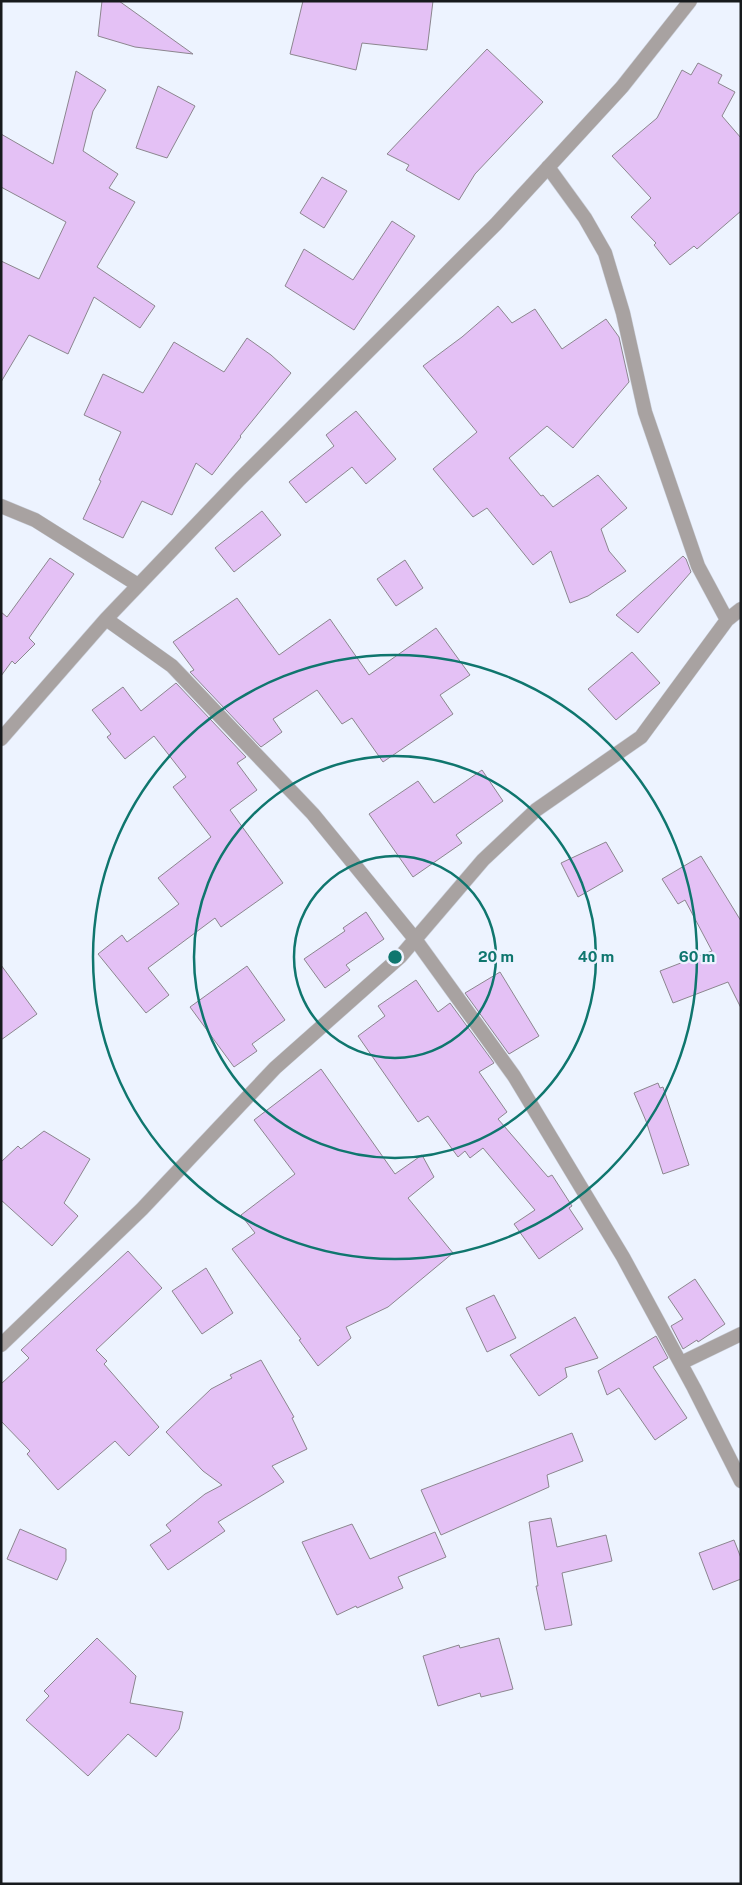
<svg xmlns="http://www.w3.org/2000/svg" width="742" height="1885" font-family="'Public Sans',sans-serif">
<rect width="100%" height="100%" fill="#edf3ff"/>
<path fill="#e4c1f5" stroke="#8c868f" d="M 102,1 L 119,1 L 193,54 L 135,47 L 98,36 Z
M 303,1 L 433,1 L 427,50 L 362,43 L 356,70 L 290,54 Z
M 487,49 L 543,102 L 475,174 L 459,200 L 406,170 L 409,165 L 387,154 Z
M 698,63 L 722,75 L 718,83 L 735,92 L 722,116 L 741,138 L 741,211 L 697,249 L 694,246 L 670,265 L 654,245 L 656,243 L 631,217 L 651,198 L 612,156 L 657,118 L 682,70 L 691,75 Z
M 76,71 L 106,90 L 93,111 L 83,151 L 118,174 L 109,188 L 135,202 L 97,267 L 155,306 L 140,328 L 94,297 L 68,354 L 29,335 L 1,382 L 1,261 L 39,279 L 66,222 L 1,187 L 1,134 L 53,164 Z
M 158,86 L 195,106 L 167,158 L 136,148 Z
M 322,177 L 347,191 L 324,228 L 300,213 Z
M 392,221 L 415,236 L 354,330 L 285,286 L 304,249 L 353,280 Z
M 498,306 L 512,323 L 535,309 L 562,349 L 606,319 L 619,337 L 629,382 L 573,448 L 547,426 L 509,458 L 541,496 L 543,495 L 553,507 L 598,475 L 627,508 L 601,529 L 609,551 L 626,571 L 588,596 L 570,603 L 551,551 L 533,565 L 487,508 L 473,517 L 433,469 L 477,432 L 423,366 L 462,337 Z
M 247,338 L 271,355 L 291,373 L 240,436 L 241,437 L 212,475 L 196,463 L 172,515 L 142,501 L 123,538 L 83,519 L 101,481 L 99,480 L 121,432 L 84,415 L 103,374 L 143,393 L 174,342 L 224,372 Z
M 356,411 L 396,459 L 366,484 L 352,467 L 306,503 L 289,482 L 334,446 L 326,435 Z
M 262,511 L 281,535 L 234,572 L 215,548 Z
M 683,556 L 686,559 L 691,572 L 638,633 L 616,615 Z
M 50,558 L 74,574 L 29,638 L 35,644 L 15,664 L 12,661 L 1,676 L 1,612 L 7,617 Z
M 405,560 L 423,588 L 396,606 L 377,579 Z
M 237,598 L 279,655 L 330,619 L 369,675 L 436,628 L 470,675 L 440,695 L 453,714 L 383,762 L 352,718 L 342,724 L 317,690 L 273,719 L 282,732 L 261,747 L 190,672 L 194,670 L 173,642 Z
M 632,652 L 660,683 L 616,720 L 588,689 Z
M 176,683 L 246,757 L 237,763 L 257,790 L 230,810 L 283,883 L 221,927 L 215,918 L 148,968 L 169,995 L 146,1013 L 98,954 L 122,935 L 127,942 L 179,904 L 158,878 L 211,837 L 173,787 L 186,777 L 154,736 L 125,759 L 107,737 L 111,734 L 92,710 L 123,687 L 141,711 Z
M 482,770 L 503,801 L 456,835 L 462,843 L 413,877 L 369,814 L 418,781 L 434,803 Z
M 606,842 L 623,871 L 578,897 L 561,863 Z
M 701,856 L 741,921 L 741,1008 L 728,982 L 673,1003 L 660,971 L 712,951 L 685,900 L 678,904 L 662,879 Z
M 366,912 L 384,939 L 346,965 L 350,970 L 325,988 L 304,959 L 345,931 L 343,928 Z
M 1,965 L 37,1014 L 1,1040 Z
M 247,966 L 285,1020 L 252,1044 L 257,1051 L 234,1067 L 190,1007 Z
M 500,972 L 539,1036 L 509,1054 L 465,993 Z
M 416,980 L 438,1012 L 450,1003 L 494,1063 L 479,1072 L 507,1112 L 498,1119 L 548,1177 L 552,1175 L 572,1206 L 569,1208 L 583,1229 L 539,1259 L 514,1224 L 535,1210 L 483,1148 L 470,1158 L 465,1151 L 458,1157 L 428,1116 L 418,1122 L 358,1036 L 385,1016 L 378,1006 Z
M 321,1069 L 395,1174 L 422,1155 L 434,1177 L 408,1198 L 453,1253 L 388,1307 L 346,1327 L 351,1338 L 318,1366 L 299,1340 L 301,1339 L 232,1249 L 255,1233 L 241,1215 L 295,1174 L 254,1120 Z
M 658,1083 L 660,1088 L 663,1087 L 689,1165 L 663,1174 L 646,1121 L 634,1093 Z
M 44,1131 L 90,1159 L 64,1203 L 78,1216 L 52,1246 L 1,1200 L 1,1162 L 18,1146 L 21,1149 Z
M 128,1251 L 162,1288 L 96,1350 L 107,1361 L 104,1364 L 159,1427 L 129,1456 L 115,1441 L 58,1490 L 27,1454 L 30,1451 L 1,1421 L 1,1384 L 29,1358 L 21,1350 Z
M 206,1268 L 233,1313 L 202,1334 L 172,1291 Z
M 695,1279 L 725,1324 L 698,1342 L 697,1340 L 683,1349 L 671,1326 L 683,1319 L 668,1297 Z
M 494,1295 L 516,1338 L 487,1352 L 466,1308 Z
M 575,1317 L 598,1358 L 565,1368 L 567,1377 L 539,1396 L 510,1355 Z
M 656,1336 L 668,1358 L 653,1367 L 687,1418 L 655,1440 L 619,1388 L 607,1395 L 598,1371 Z
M 261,1360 L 294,1417 L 292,1418 L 307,1449 L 272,1466 L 284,1482 L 218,1522 L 225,1531 L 168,1570 L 150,1545 L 171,1531 L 166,1525 L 205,1494 L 222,1485 L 203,1471 L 166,1432 L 211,1389 L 232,1378 L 230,1375 Z
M 572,1433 L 583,1461 L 547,1475 L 549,1487 L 441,1535 L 421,1490 Z
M 551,1518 L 557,1547 L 606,1535 L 612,1561 L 562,1573 L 572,1625 L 545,1630 L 536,1586 L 538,1586 L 529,1522 Z
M 352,1524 L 370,1559 L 435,1532 L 446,1557 L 398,1577 L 403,1588 L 357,1608 L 356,1606 L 337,1615 L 302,1542 Z
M 20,1529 L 66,1549 L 66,1560 L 57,1580 L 7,1559 Z
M 734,1540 L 741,1558 L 741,1579 L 713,1590 L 699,1553 Z
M 97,1638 L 136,1676 L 130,1703 L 183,1712 L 179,1729 L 156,1757 L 128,1734 L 88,1776 L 26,1720 L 49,1696 L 44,1691 Z
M 499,1638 L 513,1689 L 481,1697 L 480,1693 L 438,1706 L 423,1656 L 459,1645 L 460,1648 Z"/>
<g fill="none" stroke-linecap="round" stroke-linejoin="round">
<g stroke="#cbd0db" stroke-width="15">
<path id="minor" d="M 548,167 L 585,218 L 605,253 L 623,313 L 645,412 L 698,566 L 727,620
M 1,506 L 35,520 L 138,585
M 106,619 L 172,666 L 313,814 L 415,939 L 514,1076 L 623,1257 L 694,1388 L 741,1481
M 1,739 L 106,619 L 240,479 L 496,224 L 622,87 L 690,1
M 1,1345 L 142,1209 L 275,1068 L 400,957 L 483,860 L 536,810 L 641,737 L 727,620 L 741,609
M 681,1363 L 741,1334"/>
</g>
<use href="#minor" stroke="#a8a2a1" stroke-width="14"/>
</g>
<g fill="none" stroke="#0f766e" stroke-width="2.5">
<circle cx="395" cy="957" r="101"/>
<circle cx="395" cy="957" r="201"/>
<circle cx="395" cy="957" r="302"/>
</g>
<circle cx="395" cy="957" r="8" fill="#0f766e" stroke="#edf3ff" stroke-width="2.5"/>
<g font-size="15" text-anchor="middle" font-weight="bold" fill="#0f766e" stroke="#edf3ff" stroke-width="4.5" stroke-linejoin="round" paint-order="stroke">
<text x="496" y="962">20 m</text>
<text x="596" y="962">40 m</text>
<text x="697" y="962">60 m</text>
</g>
<rect width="742" height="1885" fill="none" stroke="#171a1d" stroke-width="5"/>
</svg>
